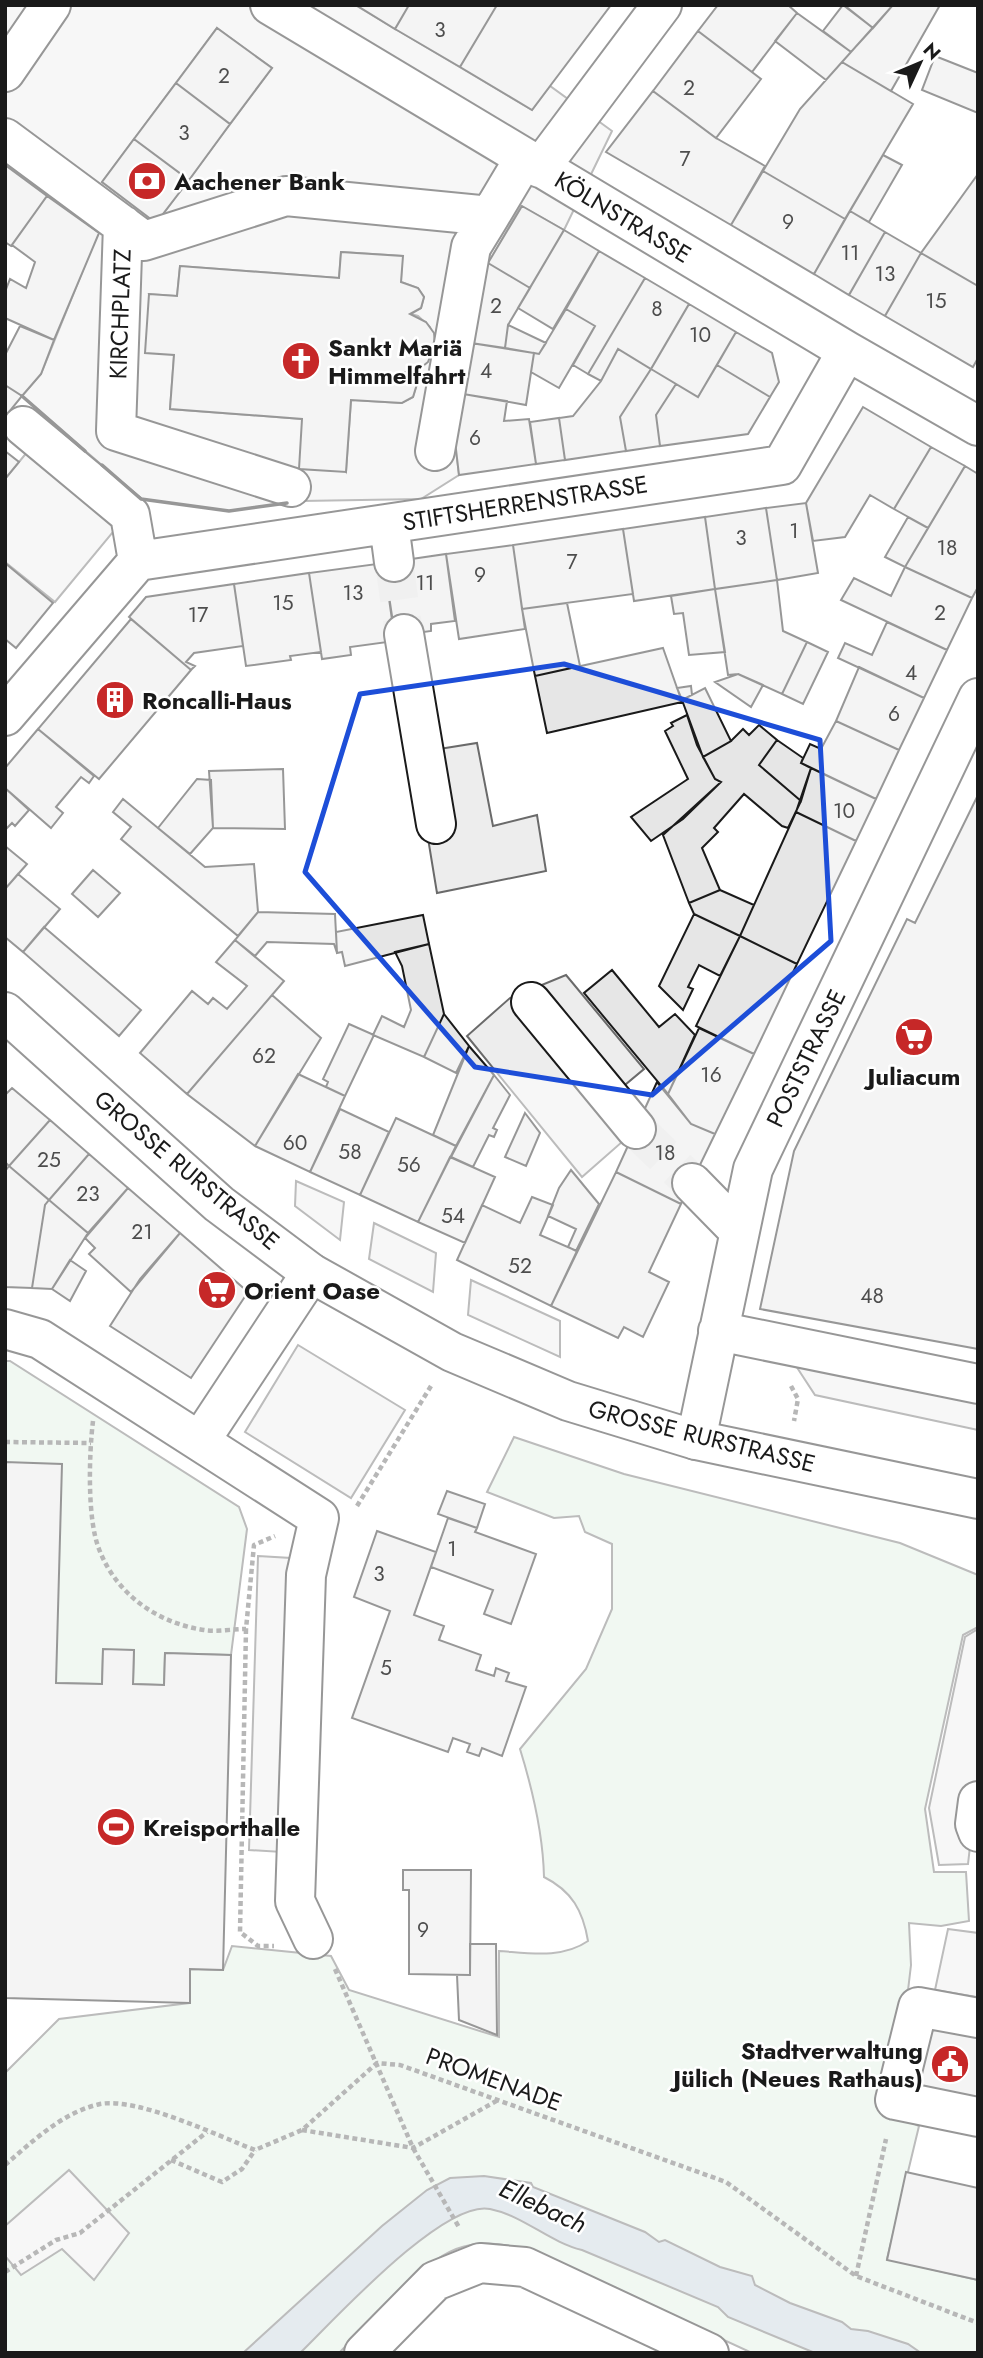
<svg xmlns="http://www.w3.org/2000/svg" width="983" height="2358" font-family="Jost,sans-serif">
<rect width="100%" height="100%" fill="#fff"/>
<path fill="#e0efe3" stroke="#6a6a6a" stroke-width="2" d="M 5,1361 L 10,1361 L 239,1507 L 247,1529 L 231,1655 L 165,1653 L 164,1685 L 133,1684 L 134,1651 L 103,1650 L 102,1684 L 56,1683 L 5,1462 Z
M 514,1437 L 624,1474 L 900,1543 L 978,1575 L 978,1627 L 963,1635 L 925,1809 L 934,1872 L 966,1872 L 969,1921 L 941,1926 L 909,1923 L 911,1965 L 895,2100 L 900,2117 L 919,2126 L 887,2259 L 978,2280 L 978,2353 L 752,2353 L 531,2251 C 465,2232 442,2250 397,2295 C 378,2314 358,2333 339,2353 L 5,2353 L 5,2073 L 59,2019 L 189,2003 L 190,1969 L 223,1970 L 232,1946 L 331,1956 L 349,1990 L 499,2037 L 499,1951 C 529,1953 562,1959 588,1941 C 583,1911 572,1891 544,1877 C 543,1833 533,1791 520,1749 L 586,1669 L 612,1609 L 612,1544 L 585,1532 L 579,1516 L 554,1518 L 487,1492 Z"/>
<path fill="#ededed" stroke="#6a6a6a" stroke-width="2" fill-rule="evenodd" d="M 5,5 L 355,5 L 532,110 L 550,86 L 612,131 L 564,230 L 521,206 L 484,271 L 455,441 L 459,475 L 421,499 L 301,501 L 229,511 L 141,499 L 22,396 L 41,374 L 98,233 L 5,165 ZM 217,28 L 272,68 L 157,222 L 102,182 ZM 341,252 L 402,256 L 401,282 L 418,288 L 424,297 L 421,308 L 411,314 L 418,316 L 430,327 L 435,347 L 422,368 L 406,372 L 417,384 L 413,397 L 401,403 L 351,400 L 346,472 L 302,419 L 170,409 L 174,355 L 149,294 L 177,296 L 180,266 L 339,278 Z
M 28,451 L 118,526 L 55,602 L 5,562 L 5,479 Z
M 477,743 L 493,826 L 537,815 L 546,871 L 437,893 L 414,753 Z
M 566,975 L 644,1069 L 619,1090 L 636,1111 L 622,1142 L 582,1177 L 467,1036 L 510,998 Z
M 296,1181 L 344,1202 L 340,1240 L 295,1206 Z
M 374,1223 L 436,1253 L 433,1292 L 369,1259 Z
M 471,1280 L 560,1321 L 560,1357 L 468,1315 Z
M 298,1345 L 405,1410 L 351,1498 L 245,1432 Z
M 796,1366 L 978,1401 L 978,1430 L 815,1395 Z
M 258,1556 L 291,1558 L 282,1852 L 249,1850 Z
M 978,1629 L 978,1776 L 968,1864 L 939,1865 L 929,1808 L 965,1637 Z
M 948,1929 L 978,1933 L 978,2031 L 972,2030 L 977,1997 L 935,1990 Z
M 69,2170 L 129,2233 L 94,2280 L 62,2249 L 21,2275 L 5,2256 L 5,2226 Z"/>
<path fill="#c6d2dc" stroke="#6a6a6a" stroke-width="2" d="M 484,2176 L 531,2183 L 533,2187 L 645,2232 L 659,2242 L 665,2240 L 720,2267 L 752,2276 L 755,2285 L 790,2303 L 842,2322 L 851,2329 L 868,2331 L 908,2344 L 921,2353 L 815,2353 L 728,2317 L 718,2307 L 582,2250 C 549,2242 524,2216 490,2209 C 444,2199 334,2320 300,2353 L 243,2353 L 382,2226 L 427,2190 L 450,2178 Z"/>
<path fill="#e6e6e6" stroke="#1a1a1a" stroke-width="2" d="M 356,5 L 409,5 L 395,29 Z
M 409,5 L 497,5 L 460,67 L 395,29 Z
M 497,5 L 611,5 L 532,110 L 460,67 Z
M 718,5 L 788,5 L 797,13 L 752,72 L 698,31 Z
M 843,5 L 873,28 L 851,52 L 823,31 Z
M 844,5 L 893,5 L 873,28 Z
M 893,5 L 940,5 L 891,91 L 842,62 Z
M 797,13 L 851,52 L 826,80 L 775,41 Z
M 217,28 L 272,68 L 230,124 L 176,83 Z
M 698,31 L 761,79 L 716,138 L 653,91 Z
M 935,56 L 978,73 L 978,113 L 922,90 Z
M 842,62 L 913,104 L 845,219 L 763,171 L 800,109 Z
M 176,83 L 230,124 L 189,180 L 134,139 Z
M 653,91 L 716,138 L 765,166 L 731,225 L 606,152 Z
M 134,139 L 189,180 L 156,223 L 102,182 Z
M 883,155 L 902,165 L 869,222 L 850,211 Z
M 5,165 L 47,196 L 11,246 L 5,242 Z
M 763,171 L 845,219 L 814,274 L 731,225 Z
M 978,174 L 978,286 L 921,253 Z
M 47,196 L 99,233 L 54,340 L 5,318 L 5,292 L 10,279 L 26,288 L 35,262 L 12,245 Z
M 522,206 L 564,230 L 530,288 L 488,263 Z
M 850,211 L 885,232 L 849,295 L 814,274 Z
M 564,230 L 599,251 L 553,329 L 518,308 Z
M 885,232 L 921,253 L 885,316 L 849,295 Z
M 599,251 L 645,278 L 588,374 L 573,365 L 595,326 L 566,309 Z
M 341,252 L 403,256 L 401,282 L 418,288 L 424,297 L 421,308 L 410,314 L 426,322 L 434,333 L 435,343 L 428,362 L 418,370 L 406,372 L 417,384 L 413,397 L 402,403 L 351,400 L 346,472 L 299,469 L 302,419 L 170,409 L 174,355 L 145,353 L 149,294 L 177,296 L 180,266 L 339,278 Z
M 921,253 L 978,286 L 978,358 L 973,367 L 885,316 Z
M 488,263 L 530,288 L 508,325 L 505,348 L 471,343 L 484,271 Z
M 645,278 L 689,304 L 651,369 L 618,349 L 601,381 L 588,374 Z
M 689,304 L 736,332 L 698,397 L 651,369 Z
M 566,309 L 595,326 L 559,388 L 531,372 L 534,353 L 539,354 Z
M 508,325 L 546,343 L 539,354 L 505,348 Z
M 20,326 L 54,340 L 41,374 L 22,396 L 5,385 L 5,355 Z
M 736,332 L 772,353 L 779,382 L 770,397 L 717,365 Z
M 471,343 L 534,353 L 526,405 L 463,394 Z
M 618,349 L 651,369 L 620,417 L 626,451 L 565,460 L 559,418 L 573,416 L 601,381 Z
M 717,365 L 770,397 L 748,434 L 660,446 L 656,415 L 676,384 L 698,397 Z
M 651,369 L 676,384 L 656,415 L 660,446 L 626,451 L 620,417 Z
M 5,385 L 22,396 L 5,417 Z
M 463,394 L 507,401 L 504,421 L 529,419 L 536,464 L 459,475 L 455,441 Z
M 863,407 L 931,447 L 894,509 L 870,495 L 845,537 L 813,541 L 806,503 Z
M 559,418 L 565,460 L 536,464 L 530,422 Z
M 931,447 L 965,466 L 928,528 L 894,509 Z
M 5,451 L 19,462 L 5,479 Z
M 965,466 L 978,474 L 978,587 L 972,598 L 905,567 Z
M 806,503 L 818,573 L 777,580 L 766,508 Z
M 766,508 L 777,580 L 715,589 L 705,517 Z
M 705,517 L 715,589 L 634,601 L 623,529 Z
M 908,517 L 928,528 L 905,567 L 885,557 Z
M 623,529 L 633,594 L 522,609 L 513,545 Z
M 513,545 L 525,629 L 459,639 L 446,554 Z
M 446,554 L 455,621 L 431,624 L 431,631 L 395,636 L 384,563 Z
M 5,563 L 53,603 L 16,648 L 5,639 Z
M 384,563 L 395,641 L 350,647 L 351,655 L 322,659 L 309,573 Z
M 905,567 L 972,598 L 947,650 L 841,600 L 854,578 L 891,596 Z
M 309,573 L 321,652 L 290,656 L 291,660 L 246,666 L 234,584 Z
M 777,580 L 783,631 L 807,642 L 782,694 L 738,674 L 728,675 L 715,589 Z
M 234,584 L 243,646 L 194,653 L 186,662 L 195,666 L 191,670 L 129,617 L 146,597 Z
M 715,589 L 725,652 L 689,655 L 683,613 L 674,614 L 671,596 Z
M 567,603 L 580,666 L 535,676 L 522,609 Z
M 131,619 L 191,670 L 99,779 L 38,729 Z
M 887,622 L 947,650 L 924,698 L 838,658 L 845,643 L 872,655 Z
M 807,642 L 828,652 L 803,704 L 782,694 Z
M 663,648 L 682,702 L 547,733 L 535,676 Z
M 859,667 L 924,698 L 899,750 L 836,721 Z
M 738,674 L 763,685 L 751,707 L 715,682 Z
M 691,686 L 692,695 L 682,700 L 677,688 Z
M 705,688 L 731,741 L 703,757 L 682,700 Z
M 687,715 L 697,745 L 715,779 L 721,782 L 683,819 L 651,841 L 631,817 L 688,779 L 665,731 L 673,726 L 671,723 Z
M 836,721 L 899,750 L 876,799 L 801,763 L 810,744 L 821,749 Z
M 759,725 L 777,740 L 759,765 L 801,801 L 788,828 L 782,826 L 744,794 L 714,828 L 718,832 L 702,848 L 720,890 L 689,903 L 663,835 L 721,782 L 715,779 L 703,757 L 731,741 L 743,729 L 749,735 Z
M 38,729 L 94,776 L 89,783 L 81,777 L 56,807 L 63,813 L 51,828 L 5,788 L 5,768 Z
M 777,740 L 803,758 L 801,763 L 811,768 L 801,801 L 759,765 Z
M 811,768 L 876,799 L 856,841 L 796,812 Z
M 283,769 L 285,829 L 213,828 L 209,771 Z
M 197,779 L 211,780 L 213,828 L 190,854 L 158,828 Z
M 5,788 L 29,810 L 15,826 L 12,823 L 5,830 Z
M 978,795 L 978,1349 L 760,1309 L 794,1151 L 907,919 L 915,923 Z
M 123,799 L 205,867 L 254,864 L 258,912 L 238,936 L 121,839 L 131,827 L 113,812 Z
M 796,812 L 856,841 L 797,964 L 740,936 Z
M 5,846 L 27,864 L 5,889 Z
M 93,870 L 120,893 L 98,917 L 72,894 Z
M 18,874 L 60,909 L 23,952 L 5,937 L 5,889 Z
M 720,890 L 754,905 L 740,936 L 694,914 L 689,903 Z
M 258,912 L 335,914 L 337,953 L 334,944 L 267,942 L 255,956 L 235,940 Z
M 694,914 L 740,936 L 720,976 L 699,965 L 688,987 L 693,989 L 683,1010 L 659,986 Z
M 423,915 L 429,944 L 345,966 L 342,952 L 337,953 L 336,932 Z
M 44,927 L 141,1010 L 119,1036 L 23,952 Z
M 740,936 L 797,964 L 754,1054 L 696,1026 Z
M 235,940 L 284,981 L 187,1094 L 140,1053 L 192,991 L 208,1004 L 213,998 L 227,1009 L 247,986 L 216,962 Z
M 429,944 L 444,1014 L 424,1057 L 373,1035 L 382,1016 L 404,1027 L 411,1010 L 402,966 L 395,952 Z
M 612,970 L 659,1027 L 675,1014 L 695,1035 L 668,1094 L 584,993 Z
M 272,995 L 321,1038 L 255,1146 L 187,1094 Z
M 444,1014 L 469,1046 L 456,1073 L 424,1057 Z
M 349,1024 L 374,1035 L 345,1096 L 326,1087 L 328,1082 L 323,1079 Z
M 699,1028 L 754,1054 L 715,1134 L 691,1124 L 668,1094 Z
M 469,1046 L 494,1075 L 456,1146 L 433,1135 Z
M 298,1074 L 345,1096 L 310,1172 L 255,1146 Z
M 494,1075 L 510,1095 L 493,1128 L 497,1130 L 494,1137 L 489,1135 L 473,1167 L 451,1157 Z
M 657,1082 L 691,1124 L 715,1134 L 681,1204 L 616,1172 Z
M 12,1088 L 50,1120 L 9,1166 L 5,1162 L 5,1095 Z
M 340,1109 L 389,1132 L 360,1195 L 310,1172 Z
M 525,1113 L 540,1133 L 526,1166 L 505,1157 Z
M 396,1118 L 456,1146 L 418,1222 L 360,1195 Z
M 50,1120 L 89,1154 L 49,1200 L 9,1166 Z
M 89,1154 L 128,1188 L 88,1233 L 49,1200 Z
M 450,1157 L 495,1177 L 465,1243 L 418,1222 Z
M 9,1166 L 49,1200 L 45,1205 L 32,1288 L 5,1287 L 5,1193 L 6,1170 Z
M 571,1170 L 599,1204 L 576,1251 L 568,1247 L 576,1229 L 548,1216 L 559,1188 Z
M 616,1172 L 681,1204 L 649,1272 L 669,1282 L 643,1337 L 624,1327 L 618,1338 L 551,1306 Z
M 128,1188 L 180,1233 L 131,1292 L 89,1254 L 95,1248 L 85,1238 Z
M 532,1197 L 553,1205 L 540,1235 L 577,1251 L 551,1306 L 457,1260 L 482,1205 L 520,1223 Z
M 49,1200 L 88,1233 L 52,1289 L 32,1288 L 45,1205 Z
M 180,1233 L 248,1292 L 191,1378 L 110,1326 L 140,1279 Z
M 70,1260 L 86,1271 L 70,1301 L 52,1289 Z
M 5,1462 L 62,1464 L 56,1683 L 102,1684 L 103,1649 L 134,1650 L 133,1684 L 164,1685 L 165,1653 L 231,1655 L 223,1970 L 190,1969 L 190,2003 L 5,1998 Z
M 447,1491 L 485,1504 L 477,1528 L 438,1514 Z
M 448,1518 L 477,1528 L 475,1532 L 536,1554 L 511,1624 L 484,1614 L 493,1590 L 431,1567 Z
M 377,1531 L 436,1552 L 414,1615 L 444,1626 L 439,1640 L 481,1655 L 476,1670 L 494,1676 L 496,1668 L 509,1673 L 506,1681 L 526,1687 L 502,1756 L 482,1748 L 479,1756 L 467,1752 L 470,1744 L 453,1738 L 448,1752 L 352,1718 L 390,1611 L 354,1597 Z
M 403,1870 L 471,1870 L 470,1975 L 409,1974 L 409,1890 L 403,1890 Z
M 470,1944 L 496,1944 L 497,2035 L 459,2020 L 457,1975 L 470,1975 Z
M 930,2026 L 978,2036 L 978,2104 L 916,2092 Z
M 906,2172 L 978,2188 L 978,2280 L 887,2260 Z"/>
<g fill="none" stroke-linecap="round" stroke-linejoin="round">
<path stroke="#ddd" stroke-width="38" stroke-dasharray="38 19" stroke-linecap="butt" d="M 394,562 L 404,634
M 636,1129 L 692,1183"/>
<g stroke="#1a1a1a" stroke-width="42">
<path id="minor" d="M 270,5 L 847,351 L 978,426
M 5,72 L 51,5
M 5,138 L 144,241 L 286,196 L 490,216 L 524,159
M 540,168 L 662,5
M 123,225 L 116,431 L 291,487
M 23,426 L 130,515 L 138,561
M 435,451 L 471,247 L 490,216
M 389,524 L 394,562
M 404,634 L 436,824
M 5,716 L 138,561 L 782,465 L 847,351
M 531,1002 L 636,1129
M 692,1183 L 739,1231
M 5,1329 L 40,1339 L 319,1518 L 306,1575 L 295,1901 L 313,1939
M 718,1331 L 978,1384
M 696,1440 L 753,1169 L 978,698
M 200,1441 L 311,1273
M 978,1801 L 975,1824 L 978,1832
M 978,2018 L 918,2007 L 895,2100 L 978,2117
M 364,2353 L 435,2281 L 480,2263 L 525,2267 L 709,2353"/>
</g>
<g stroke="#1a1a1a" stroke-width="42">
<path id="major" d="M 5,1012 L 219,1204 L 311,1273 L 452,1352 L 568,1401 L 696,1440 L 978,1499"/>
</g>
<path stroke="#5f5f5f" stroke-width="4.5" stroke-dasharray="5 3.5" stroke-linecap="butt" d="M 791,1386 L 798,1399 L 794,1421
M 93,1421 C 89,1454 87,1519 99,1549 C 116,1594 157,1623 204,1630 C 217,1632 233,1629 246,1629 L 254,1545 L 275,1536
M 5,1442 L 91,1443
M 357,1506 L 431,1386
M 246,1629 L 240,1932 L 258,1946 L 274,1946
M 335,1969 L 413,2148 L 460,2229
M 302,2130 L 413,2148 L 498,2100
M 171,2160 L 222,2182 L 242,2169 L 255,2150
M 5,2165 C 33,2141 63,2112 100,2104 C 138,2097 218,2136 255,2150 L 302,2130 L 377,2063 L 400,2065 L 726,2182 L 856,2276 L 978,2323
M 5,2272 L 56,2240 L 80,2233 L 207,2132
M 856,2276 L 886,2139"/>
<use href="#minor" stroke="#fff" stroke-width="38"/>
<use href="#major" stroke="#fff" stroke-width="38"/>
<path stroke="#1a1a1a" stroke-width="3.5" d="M 22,396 L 85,451
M 102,465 L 141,499 L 229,511 L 287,503"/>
</g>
<path d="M0 0H983V2358H0ZM 564,664 L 820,740 L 831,941 L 652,1095 L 475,1067 L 305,872 L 360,694 Z" fill="#fff" fill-opacity=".55" fill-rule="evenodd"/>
<path fill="none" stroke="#1d4ed8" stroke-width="5" stroke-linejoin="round" d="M 564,664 L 820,740 L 831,941 L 652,1095 L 475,1067 L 305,872 L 360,694 Z"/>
<defs>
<g id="bank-disc" transform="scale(2.0125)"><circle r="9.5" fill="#c62828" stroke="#fff"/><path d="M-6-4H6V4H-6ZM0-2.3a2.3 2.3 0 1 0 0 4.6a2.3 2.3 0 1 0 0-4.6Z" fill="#fff"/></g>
<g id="church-disc" transform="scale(2.0125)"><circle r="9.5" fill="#c62828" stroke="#fff"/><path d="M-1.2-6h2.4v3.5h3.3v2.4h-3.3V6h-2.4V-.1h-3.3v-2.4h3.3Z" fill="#fff"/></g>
<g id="building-disc" transform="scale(2.0125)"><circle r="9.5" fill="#c62828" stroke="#fff"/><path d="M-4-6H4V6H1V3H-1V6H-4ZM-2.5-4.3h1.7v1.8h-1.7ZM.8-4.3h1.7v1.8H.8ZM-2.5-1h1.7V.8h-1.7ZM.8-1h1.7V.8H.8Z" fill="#fff"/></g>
<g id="supermarket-disc" transform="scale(2.0125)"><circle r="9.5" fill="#c62828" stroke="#fff"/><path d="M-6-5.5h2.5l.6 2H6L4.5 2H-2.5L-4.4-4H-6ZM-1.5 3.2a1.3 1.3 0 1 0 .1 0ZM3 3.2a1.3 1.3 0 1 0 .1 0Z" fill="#fff"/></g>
<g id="stadium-disc" transform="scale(2.0125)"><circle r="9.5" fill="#c62828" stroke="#fff"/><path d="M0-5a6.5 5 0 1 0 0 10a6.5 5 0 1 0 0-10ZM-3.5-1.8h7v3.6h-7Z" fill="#fff"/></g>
<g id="civic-disc" transform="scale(2.0125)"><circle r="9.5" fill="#c62828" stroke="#fff"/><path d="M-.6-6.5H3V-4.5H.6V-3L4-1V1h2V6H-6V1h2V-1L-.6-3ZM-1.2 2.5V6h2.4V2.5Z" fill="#fff"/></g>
</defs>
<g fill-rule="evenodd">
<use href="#bank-disc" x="147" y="181"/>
<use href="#church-disc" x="301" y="361"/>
<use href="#building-disc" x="115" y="700"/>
<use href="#supermarket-disc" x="914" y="1037"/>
<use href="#supermarket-disc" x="217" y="1290"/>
<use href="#stadium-disc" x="116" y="1827"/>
<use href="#civic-disc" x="950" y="2064"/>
</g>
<g text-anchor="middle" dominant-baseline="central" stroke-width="5" stroke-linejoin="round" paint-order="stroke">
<g font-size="21" fill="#4d4d4d">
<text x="440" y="30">3</text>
<text x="224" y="76">2</text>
<text x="689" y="88">2</text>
<text x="184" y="133">3</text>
<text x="685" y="159">7</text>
<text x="788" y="222">9</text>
<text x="850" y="253">11</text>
<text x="885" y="274">13</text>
<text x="936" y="301">15</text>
<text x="496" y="306">2</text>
<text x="657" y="309">8</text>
<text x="700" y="335">10</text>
<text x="486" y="371">4</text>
<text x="475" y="438">6</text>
<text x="794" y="531">1</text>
<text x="741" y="538">3</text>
<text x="947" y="548">18</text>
<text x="572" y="562">7</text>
<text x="480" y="575">9</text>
<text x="425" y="583">11</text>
<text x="353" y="593">13</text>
<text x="283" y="603">15</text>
<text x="940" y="613">2</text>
<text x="198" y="615">17</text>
<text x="911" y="673">4</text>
<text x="894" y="714">6</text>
<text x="844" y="811">10</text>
<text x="264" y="1056">62</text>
<text x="711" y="1075">16</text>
<text x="295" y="1143">60</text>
<text x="350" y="1152">58</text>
<text x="665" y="1153">18</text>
<text x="49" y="1160">25</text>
<text x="409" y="1165">56</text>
<text x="88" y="1194">23</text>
<text x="453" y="1216">54</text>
<text x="142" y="1232">21</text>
<text x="520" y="1266">52</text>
<text x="872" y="1296">48</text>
<text x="452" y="1549">1</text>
<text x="379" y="1574">3</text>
<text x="386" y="1668">5</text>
<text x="423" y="1930">9</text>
</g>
<g font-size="24" font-weight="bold" fill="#1a1a1a" stroke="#fff" text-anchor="start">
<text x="174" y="181">Aachener Bank</text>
<text x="328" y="347">Sankt Mariä<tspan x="328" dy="28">Himmelfahrt</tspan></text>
<text x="142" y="700">Roncalli-Haus</text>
<text x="914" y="1076" text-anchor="middle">Juliacum</text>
<text x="244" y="1290">Orient Oase</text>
<text x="143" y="1827">Kreisporthalle</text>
<text x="923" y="2050" text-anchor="end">Stadtverwaltung<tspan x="923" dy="28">Jülich (Neues Rathaus)</tspan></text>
</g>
<g font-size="24" fill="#1a1a1a" stroke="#fff">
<text transform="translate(623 217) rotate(31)">KÖLNSTRASSE</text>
<text transform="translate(120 314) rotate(-88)">KIRCHPLATZ</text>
<text transform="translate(525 503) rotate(-9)">STIFTSHERRENSTRASSE</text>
<text transform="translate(806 1058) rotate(-64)">POSTSTRASSE</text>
<text transform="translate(187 1170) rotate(40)">GROSSE RURSTRASSE</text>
<text transform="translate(702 1436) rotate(14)">GROSSE RURSTRASSE</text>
<text transform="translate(494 2079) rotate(20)">PROMENADE</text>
</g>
<g font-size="26" font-style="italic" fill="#1a1a1a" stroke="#fff">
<text transform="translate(543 2206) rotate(25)">Ellebach</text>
</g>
</g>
<rect width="983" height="2358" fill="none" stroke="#1a1a1a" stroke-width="14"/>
<g transform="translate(920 63) rotate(46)" stroke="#ffffff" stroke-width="5" paint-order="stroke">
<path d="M0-5L12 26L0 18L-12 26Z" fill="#1a1a1a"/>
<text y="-10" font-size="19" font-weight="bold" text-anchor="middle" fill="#1a1a1a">N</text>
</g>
</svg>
